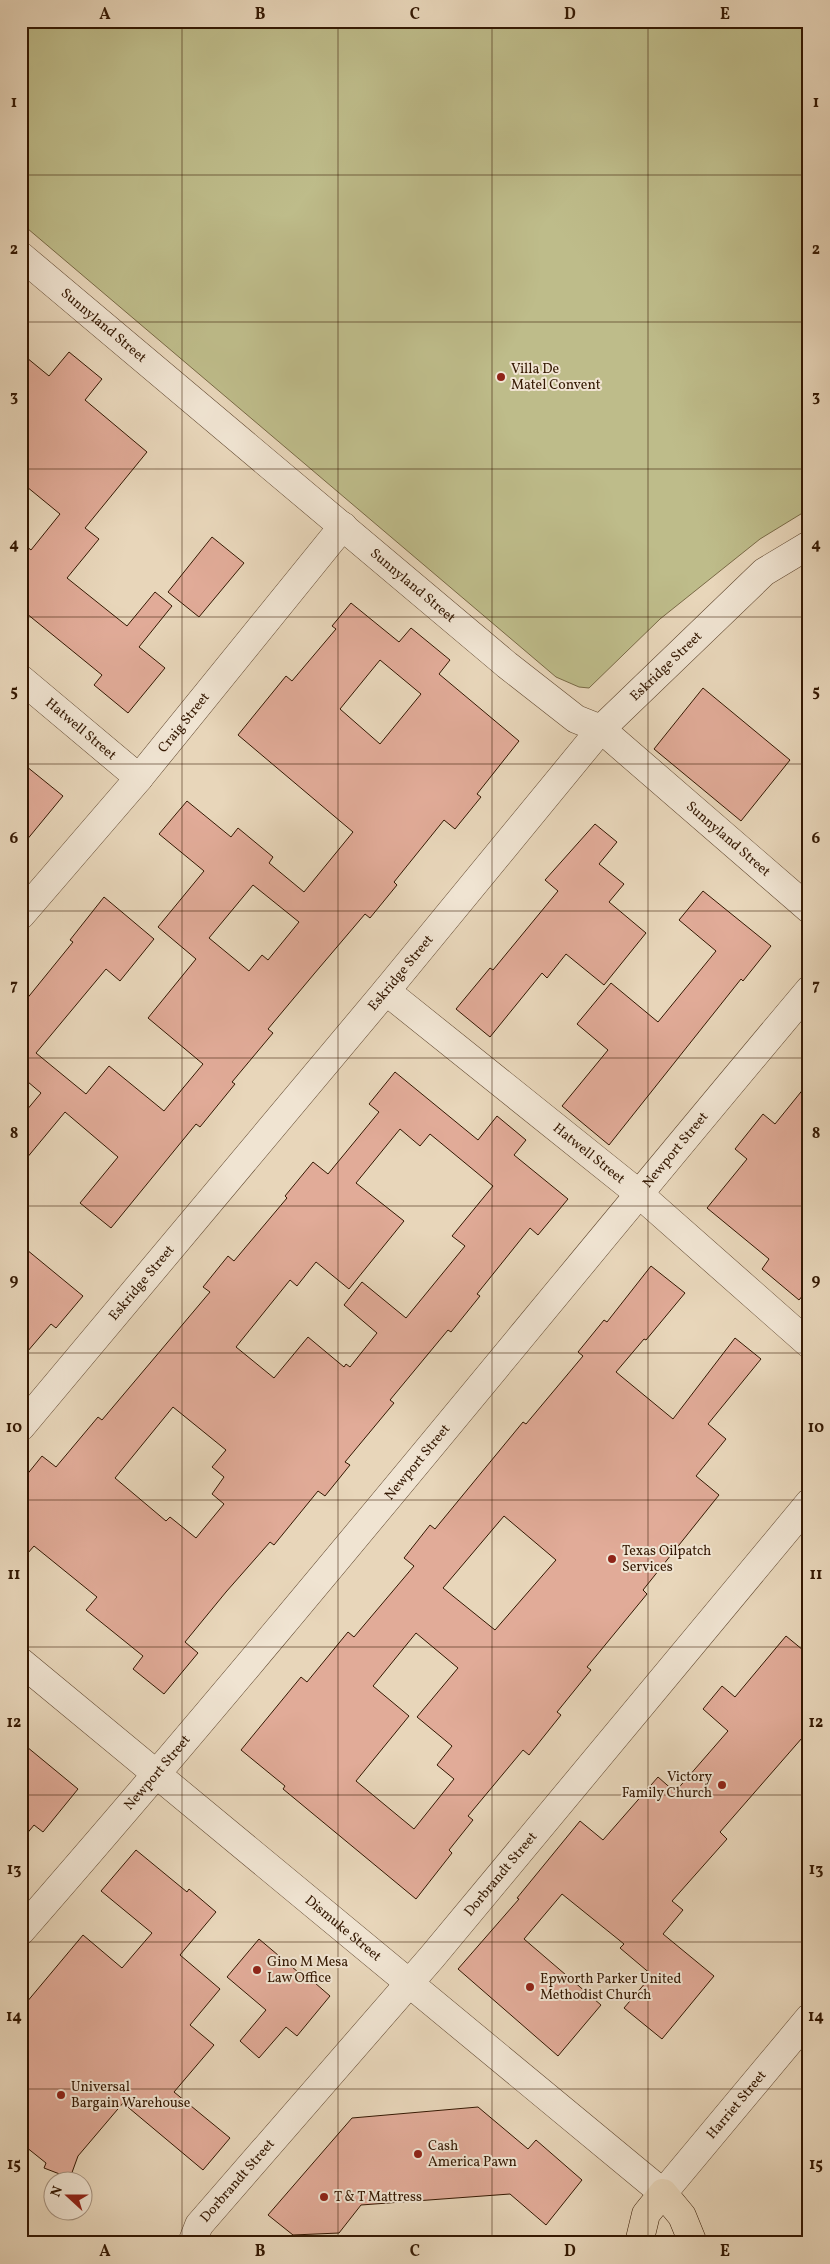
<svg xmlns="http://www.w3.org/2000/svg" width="830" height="2264" font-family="Vollkorn,serif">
<rect width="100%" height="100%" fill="#e8d6ba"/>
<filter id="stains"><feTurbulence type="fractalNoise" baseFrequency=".004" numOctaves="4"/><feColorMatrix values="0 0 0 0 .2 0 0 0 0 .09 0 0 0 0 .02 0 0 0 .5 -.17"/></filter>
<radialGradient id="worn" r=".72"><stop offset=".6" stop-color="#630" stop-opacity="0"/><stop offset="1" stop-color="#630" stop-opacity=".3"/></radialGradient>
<path fill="#bebc8a" stroke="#796a46" d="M 21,21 L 809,21 L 809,509 L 760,539 L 660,619 L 589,688 L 579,687 L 556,677 L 21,223 Z"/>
<path fill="#e1ab98" stroke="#341802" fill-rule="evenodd" d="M 69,352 L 102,379 L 85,400 L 147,452 L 85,528 L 99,539 L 67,578 L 127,626 L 155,592 L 172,606 L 139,647 L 165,668 L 128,713 L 94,685 L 102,675 L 21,609 L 21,542 L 31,550 L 60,514 L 21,482 L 21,353 L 49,376 Z
M 212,537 L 244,563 L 199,617 L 168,592 Z
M 351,603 L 399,642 L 411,628 L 450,660 L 439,674 L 519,741 L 477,794 L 481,797 L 455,829 L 444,820 L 394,882 L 397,885 L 370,918 L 365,914 L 314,974 L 268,1029 L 273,1033 L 232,1082 L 235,1084 L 200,1127 L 196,1124 L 111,1228 L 80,1203 L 118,1157 L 65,1112 L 21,1165 L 21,1117 L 41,1093 L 21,1076 L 21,1006 L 73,942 L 70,940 L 104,897 L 154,939 L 120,981 L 106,969 L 36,1053 L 86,1094 L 109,1066 L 164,1111 L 203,1064 L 148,1018 L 196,959 L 158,927 L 204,871 L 159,834 L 187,801 L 231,837 L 238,828 L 273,857 L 269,863 L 304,892 L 353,832 L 238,735 L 286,676 L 292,681 L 336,629 L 332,626 ZM 380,660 L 421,694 L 380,744 L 340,709 ZM 253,885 L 299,922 L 268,960 L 262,955 L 249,971 L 209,938 Z
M 703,688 L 790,760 L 741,821 L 654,749 Z
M 21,762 L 63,796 L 21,847 Z
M 595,824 L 617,842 L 599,864 L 624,884 L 609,902 L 646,933 L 604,985 L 566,954 L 547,978 L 542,973 L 490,1037 L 456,1009 L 490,968 L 493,970 L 558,891 L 545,880 Z
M 703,891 L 771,946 L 743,981 L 741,979 L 609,1145 L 562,1106 L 608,1050 L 577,1024 L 611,983 L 658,1022 L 716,951 L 679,920 Z
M 395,1072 L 478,1140 L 497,1116 L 526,1140 L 514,1155 L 568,1199 L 538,1235 L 530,1228 L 477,1294 L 480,1296 L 451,1332 L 448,1330 L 390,1400 L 394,1403 L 345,1462 L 350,1465 L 325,1496 L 318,1491 L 274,1545 L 270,1542 L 226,1592 L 185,1642 L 198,1653 L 164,1694 L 133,1669 L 143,1656 L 86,1610 L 97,1597 L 34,1546 L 21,1561 L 21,1482 L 42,1456 L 56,1467 L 98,1417 L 102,1420 L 210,1292 L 203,1287 L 228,1256 L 234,1261 L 287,1198 L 285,1196 L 313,1162 L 328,1174 L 379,1112 L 369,1104 ZM 400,1129 L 420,1146 L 430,1134 L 493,1186 L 452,1236 L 465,1246 L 406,1318 L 362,1282 L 344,1305 L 377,1333 L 350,1367 L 346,1364 L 344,1367 L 308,1337 L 274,1378 L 236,1347 L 290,1280 L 297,1286 L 316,1262 L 349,1289 L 404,1221 L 356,1183 ZM 173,1407 L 226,1450 L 212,1467 L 224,1477 L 212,1494 L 224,1504 L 196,1538 L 170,1517 L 166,1521 L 115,1478 Z
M 809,1082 L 809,1288 L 799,1300 L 762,1269 L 769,1259 L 707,1208 L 747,1159 L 735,1149 L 763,1114 L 775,1124 Z
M 21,1245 L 83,1296 L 56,1328 L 51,1324 L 21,1359 Z
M 651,1266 L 685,1293 L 646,1340 L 644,1339 L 616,1372 L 673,1419 L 735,1338 L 761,1359 L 708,1424 L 726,1439 L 696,1476 L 719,1495 L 643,1590 L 647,1594 L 587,1667 L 591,1670 L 557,1712 L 561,1715 L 529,1755 L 523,1750 L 468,1816 L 473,1820 L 449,1850 L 452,1853 L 416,1899 L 283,1789 L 285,1786 L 241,1750 L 301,1677 L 307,1682 L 348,1632 L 354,1637 L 414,1566 L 404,1558 L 430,1525 L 435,1529 L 523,1422 L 526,1424 L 583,1356 L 578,1352 L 604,1320 L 607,1322 ZM 504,1516 L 556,1560 L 495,1630 L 443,1588 ZM 416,1633 L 458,1668 L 417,1717 L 452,1746 L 437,1765 L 454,1779 L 414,1829 L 356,1781 L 409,1716 L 373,1686 Z
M 786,1636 L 809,1655 L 809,1730 L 720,1832 L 727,1839 L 672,1901 L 683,1910 L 663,1934 L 714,1976 L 662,2039 L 624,2008 L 652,1975 L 620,1948 L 624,1944 L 562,1894 L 524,1939 L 601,2005 L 558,2056 L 458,1969 L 519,1899 L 517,1898 L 580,1821 L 603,1840 L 658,1777 L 675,1792 L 728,1731 L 703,1709 L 722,1686 L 735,1697 Z
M 21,1742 L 78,1789 L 43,1832 L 34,1825 L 21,1841 Z
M 136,1850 L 187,1892 L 189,1889 L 216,1912 L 180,1955 L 220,1989 L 190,2025 L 214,2045 L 174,2092 L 230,2138 L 203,2170 L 123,2103 L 78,2156 L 70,2178 L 44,2168 L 46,2163 L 21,2143 L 21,2009 L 83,1935 L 122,1968 L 152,1933 L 101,1891 Z
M 259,1939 L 298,1972 L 300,1970 L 330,1996 L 297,2036 L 286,2027 L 259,2058 L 240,2041 L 266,2010 L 227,1977 Z
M 478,2107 L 528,2149 L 536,2140 L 582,2180 L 546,2225 L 510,2194 L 361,2205 L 339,2233 L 293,2235 L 268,2215 L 352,2118 Z"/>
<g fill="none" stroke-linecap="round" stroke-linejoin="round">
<g stroke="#614830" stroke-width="29">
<g id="minor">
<path id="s1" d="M 21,256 L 507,665 L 576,719 L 601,729 L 809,909"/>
<path id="s2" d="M 21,679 L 139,778"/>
<path id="s3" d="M 21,915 L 139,778 L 343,526"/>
<path id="s4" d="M 386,991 L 638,1193 L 809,1344"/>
<path id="s5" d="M 21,1427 L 386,991 L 601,729 L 764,572 L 809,545"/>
<path id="s6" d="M 21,1662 L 663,2193 L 809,2018"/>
<path id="s7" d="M 21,1931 C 290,1623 546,1303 809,990"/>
<path id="s8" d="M 192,2243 L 199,2225 L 432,1957 L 809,1503"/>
</g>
</g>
<g stroke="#341802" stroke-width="29">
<path id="major" d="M 639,2243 L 646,2214 L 663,2193 L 682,2216 L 693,2243"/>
</g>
<use href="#minor" stroke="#f0e4d2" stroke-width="28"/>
<use href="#major" stroke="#e8d6ba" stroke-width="28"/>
</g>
<path fill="none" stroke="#341802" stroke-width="1" stroke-opacity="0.55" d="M 182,21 L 182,2243M 338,21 L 338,2243M 492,21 L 492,2243M 648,21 L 648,2243M 21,175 L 809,175M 21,322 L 809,322M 21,469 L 809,469M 21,617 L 809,617M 21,764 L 809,764M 21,911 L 809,911M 21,1058 L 809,1058M 21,1206 L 809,1206M 21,1353 L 809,1353M 21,1500 L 809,1500M 21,1647 L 809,1647M 21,1795 L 809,1795M 21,1942 L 809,1942M 21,2089 L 809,2089"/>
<g fill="#8f2418" stroke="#f0e4d2" stroke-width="2">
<circle cx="501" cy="377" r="5"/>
<circle cx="612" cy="1559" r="5"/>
<circle cx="722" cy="1785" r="5"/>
<circle cx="257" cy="1970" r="5"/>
<circle cx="530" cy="1987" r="5"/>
<circle cx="61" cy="2095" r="5"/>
<circle cx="418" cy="2154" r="5"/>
<circle cx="324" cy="2197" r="5"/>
</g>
<g text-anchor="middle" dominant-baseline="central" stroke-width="4" stroke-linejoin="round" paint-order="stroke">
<g font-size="14" fill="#341802" stroke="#f0e4d2">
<text stroke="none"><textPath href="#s1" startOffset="108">Sunnyland Street</textPath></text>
<text stroke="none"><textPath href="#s1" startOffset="512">Sunnyland Street</textPath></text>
<text stroke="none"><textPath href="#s5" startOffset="998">Eskridge Street</textPath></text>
<text stroke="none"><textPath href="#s3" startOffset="252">Craig Street</textPath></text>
<text stroke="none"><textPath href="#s2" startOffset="78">Hatwell Street</textPath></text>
<text stroke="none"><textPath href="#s1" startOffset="918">Sunnyland Street</textPath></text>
<text stroke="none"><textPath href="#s5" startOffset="592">Eskridge Street</textPath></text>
<text stroke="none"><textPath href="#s7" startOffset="1019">Newport Street</textPath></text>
<text stroke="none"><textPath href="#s4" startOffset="260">Hatwell Street</textPath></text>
<text stroke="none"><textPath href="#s5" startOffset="188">Eskridge Street</textPath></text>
<text stroke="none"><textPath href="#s7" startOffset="614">Newport Street</textPath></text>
<text stroke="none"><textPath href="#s7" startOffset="209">Newport Street</textPath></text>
<text stroke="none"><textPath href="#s8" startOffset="482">Dorbrandt Street</textPath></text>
<text stroke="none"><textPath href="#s6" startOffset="418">Dismuke Street</textPath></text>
<text stroke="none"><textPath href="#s6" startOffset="948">Harriet Street</textPath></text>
<text stroke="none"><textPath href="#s8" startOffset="78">Dorbrandt Street</textPath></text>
</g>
<g font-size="14" fill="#341802" stroke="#f0e4d2" text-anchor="start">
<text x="511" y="369">Villa De<tspan x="511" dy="16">Matel Convent</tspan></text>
<text x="622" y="1551">Texas Oilpatch<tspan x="622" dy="16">Services</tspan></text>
<text x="712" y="1777" text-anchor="end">Victory<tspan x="712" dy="16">Family Church</tspan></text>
<text x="267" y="1962">Gino M Mesa<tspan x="267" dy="16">Law Office</tspan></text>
<text x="540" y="1979">Epworth Parker United<tspan x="540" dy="16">Methodist Church</tspan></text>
<text x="71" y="2087">Universal<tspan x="71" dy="16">Bargain Warehouse</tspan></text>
<text x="428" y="2146">Cash<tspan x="428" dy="16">America Pawn</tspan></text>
<text x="334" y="2197">T &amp; T Mattress</text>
</g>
</g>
<rect width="830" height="2264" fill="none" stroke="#e8d6ba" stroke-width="55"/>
<g transform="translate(68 2196) rotate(291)"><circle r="24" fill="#f0e4d2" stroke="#a5927f"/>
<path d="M0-4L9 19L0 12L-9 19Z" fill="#8f2418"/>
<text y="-8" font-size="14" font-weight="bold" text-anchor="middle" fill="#341802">N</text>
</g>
<rect x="28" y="28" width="774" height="2208" fill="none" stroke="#341802" stroke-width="2"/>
<g font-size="16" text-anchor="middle" font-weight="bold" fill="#341802">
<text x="105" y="19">A</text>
<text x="260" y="19">B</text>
<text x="415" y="19">C</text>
<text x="570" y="19">D</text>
<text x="725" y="19">E</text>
<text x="14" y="107">1</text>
<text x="816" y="107">1</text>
<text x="14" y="254">2</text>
<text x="816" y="254">2</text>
<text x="14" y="401">3</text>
<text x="816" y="401">3</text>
<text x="14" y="549">4</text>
<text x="816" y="549">4</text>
<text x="14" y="696">5</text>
<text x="816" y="696">5</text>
<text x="14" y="843">6</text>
<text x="816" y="843">6</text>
<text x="14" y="990">7</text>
<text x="816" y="990">7</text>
<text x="14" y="1138">8</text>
<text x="816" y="1138">8</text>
<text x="14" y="1285">9</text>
<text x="816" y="1285">9</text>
<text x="14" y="1432">10</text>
<text x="816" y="1432">10</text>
<text x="14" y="1579">11</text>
<text x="816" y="1579">11</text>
<text x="14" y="1727">12</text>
<text x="816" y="1727">12</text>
<text x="14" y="1874">13</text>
<text x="816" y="1874">13</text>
<text x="14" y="2021">14</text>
<text x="816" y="2021">14</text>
<text x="14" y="2169">15</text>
<text x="816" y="2169">15</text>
<text x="105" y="2256">A</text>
<text x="260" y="2256">B</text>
<text x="415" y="2256">C</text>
<text x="570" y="2256">D</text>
<text x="725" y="2256">E</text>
</g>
<rect width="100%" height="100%" filter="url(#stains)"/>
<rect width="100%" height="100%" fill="url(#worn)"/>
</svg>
